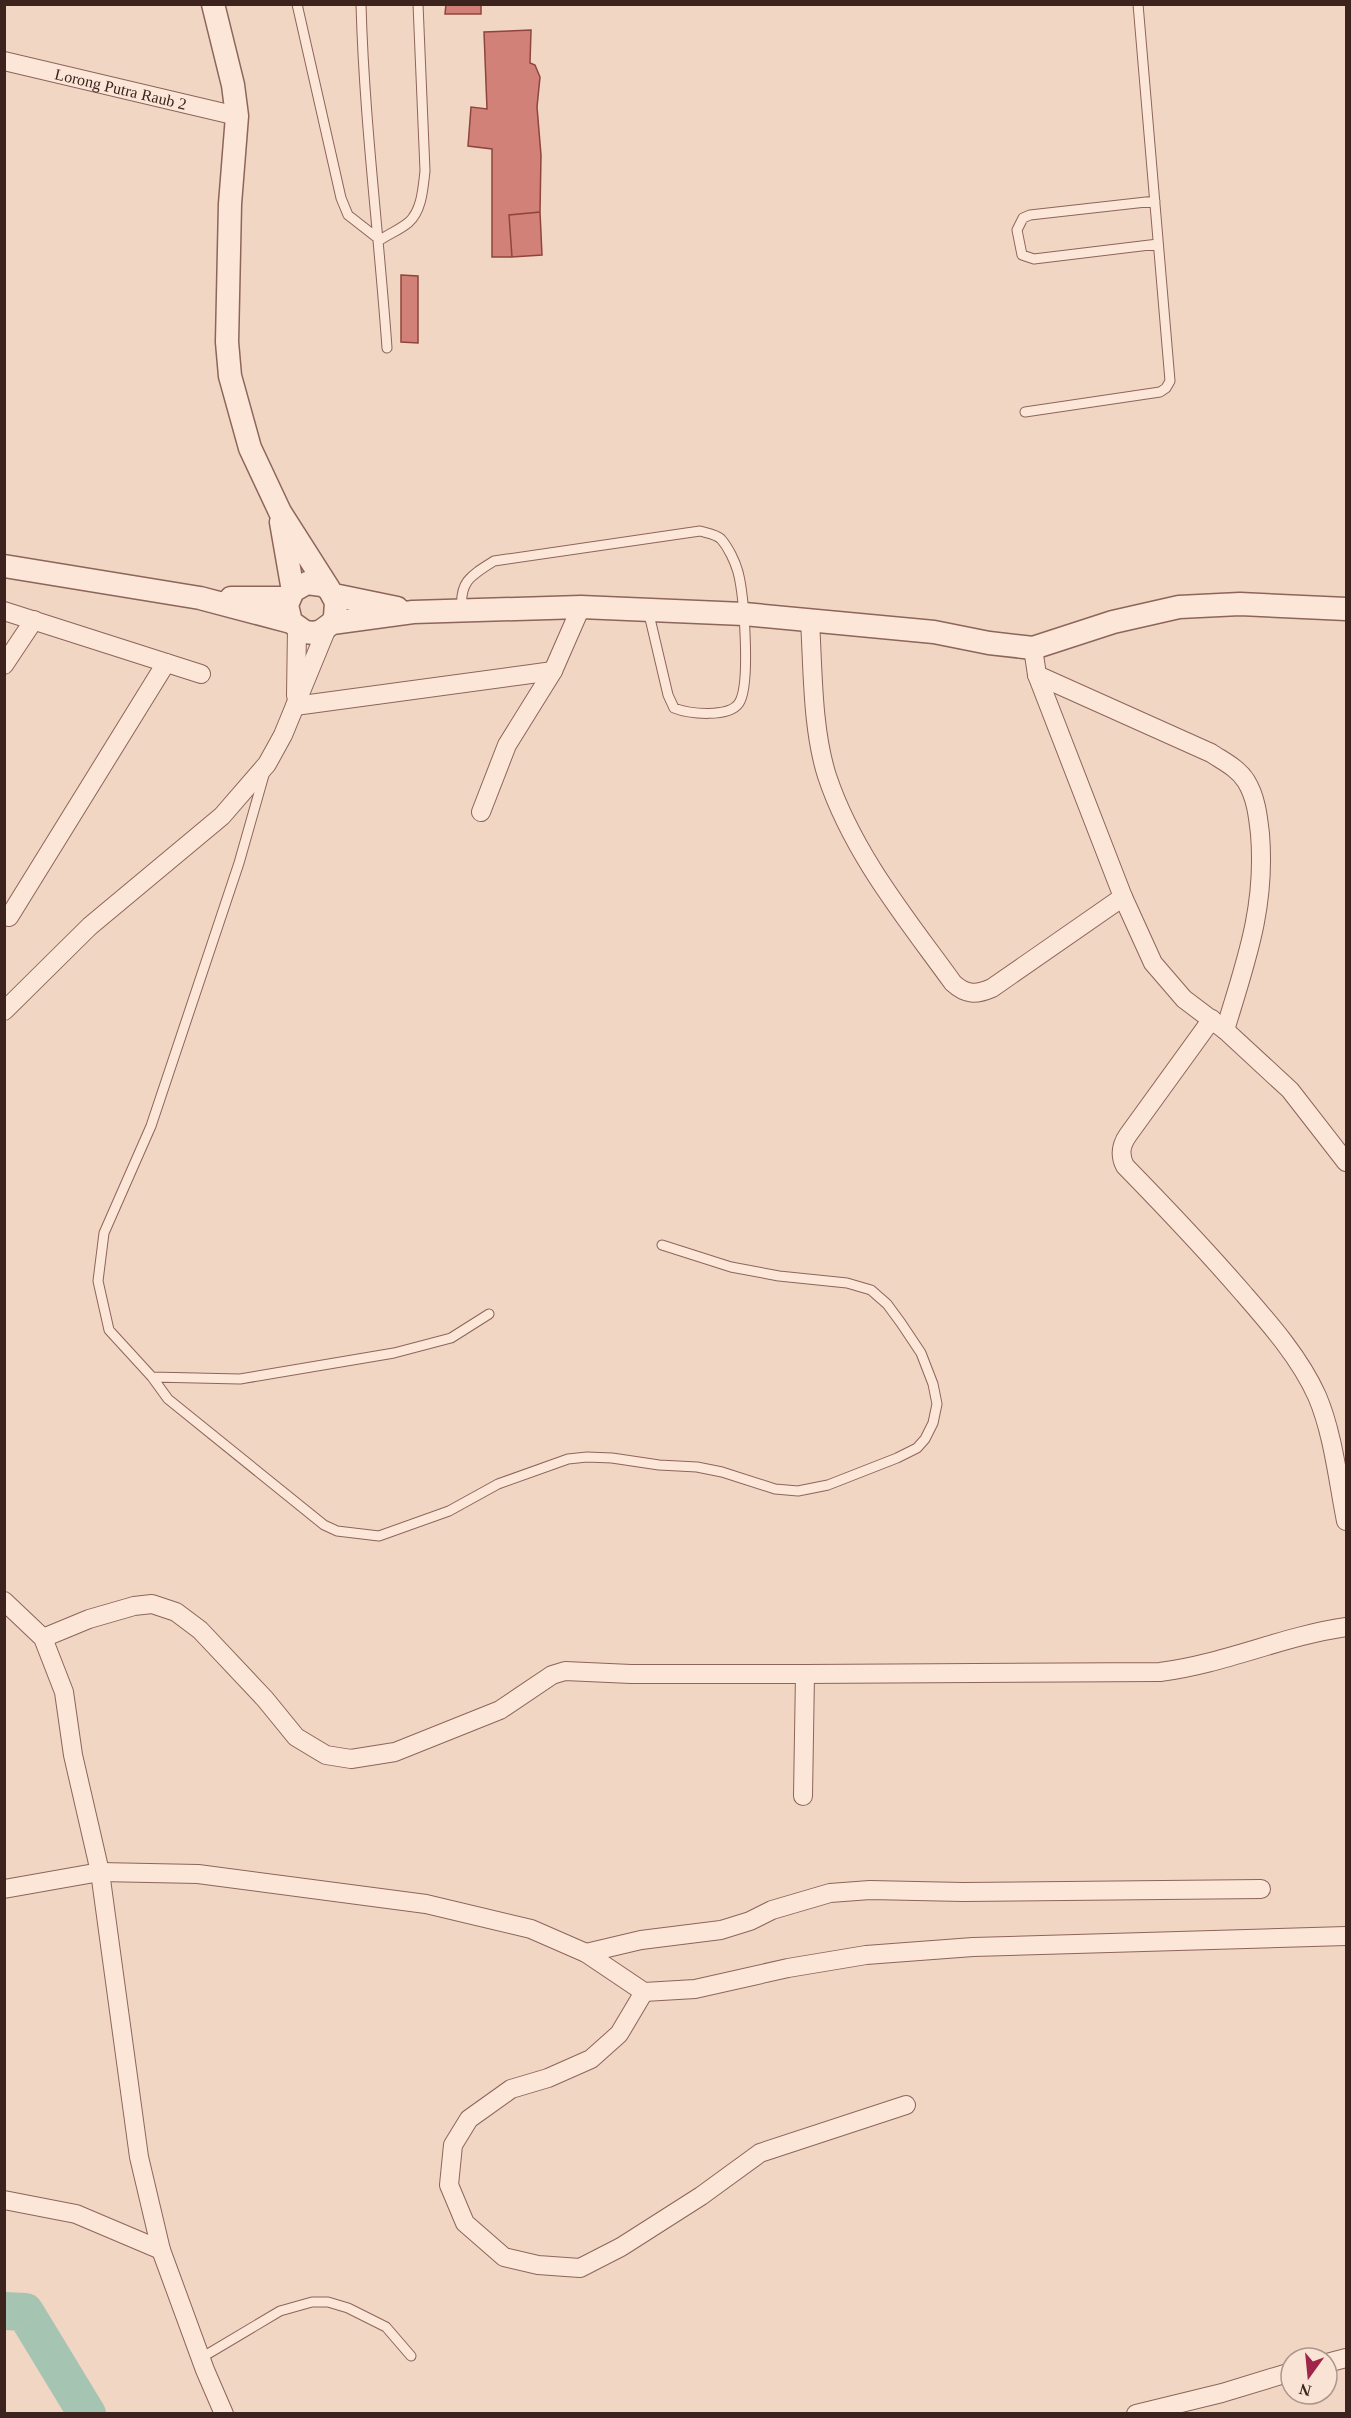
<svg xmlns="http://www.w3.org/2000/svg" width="1351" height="2418" font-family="'Times New Roman',serif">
<rect width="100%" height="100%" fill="#f1d6c4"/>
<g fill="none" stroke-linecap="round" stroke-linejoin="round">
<path stroke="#a6c4b2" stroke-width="38" d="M 4,2311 L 25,2312 L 87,2414"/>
</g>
<path fill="#d18177" stroke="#8e453d" stroke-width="1.5" d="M 446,4 L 481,4 L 481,14 L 445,14 Z
M 531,30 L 530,63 L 535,65 L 540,77 L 537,107 L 541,155 L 540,212 L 509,215 L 512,257 L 492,257 L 492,149 L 468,146 L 471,107 L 487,109 L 484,32 Z
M 540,212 L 542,255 L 512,257 L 509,215 Z
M 401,275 L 418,276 L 418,343 L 401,342 Z"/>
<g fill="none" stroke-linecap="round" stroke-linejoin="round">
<g stroke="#8d6559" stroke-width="11">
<path id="service" d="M 297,4 L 341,198 L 348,215 L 380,240 C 389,234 401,229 409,222 C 422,210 423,188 425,171 L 418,4
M 361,4 C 364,119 379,234 387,348
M 1155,201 L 1030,215 L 1023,218 L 1017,230 L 1022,255 L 1034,259 L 1158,244
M 1025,412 L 1160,392 L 1166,388 L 1170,381 L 1138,4
M 462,611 C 459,582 470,576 494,561 L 700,531 C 707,533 716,534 721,539 C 728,547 735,561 738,572 C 744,595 751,685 739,703 C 729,718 689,714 674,708 L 668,695 L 648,610
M 264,775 L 239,863 L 151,1126 L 104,1233 L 98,1281 L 109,1330 L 152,1377 L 240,1379 L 394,1353 L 451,1338 L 489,1314
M 152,1377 L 168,1399 L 324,1525 L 337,1531 L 379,1536 L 449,1511 L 498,1484 L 568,1459 L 587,1457 L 612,1458 L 659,1465 L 697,1467 L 722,1472 L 775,1489 L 798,1491 L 828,1485 L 897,1458 L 917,1448 L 925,1439 L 933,1423 L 937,1404 L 933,1384 L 921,1353 L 901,1323 L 887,1304 L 871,1290 L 847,1283 L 779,1276 L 731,1267 L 662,1245
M 201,2358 L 280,2311 L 312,2302 L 328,2302 L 348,2308 L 386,2327 L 411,2356"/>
</g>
<g stroke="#8d6559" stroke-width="20">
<g id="minor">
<path id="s1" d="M 4,61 L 237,116"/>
<path d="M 4,611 L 201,674"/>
<path d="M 810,621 C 813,670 812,729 827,776 C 853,854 906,918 953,983 C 966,995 976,995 992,988 L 1123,897"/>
<path d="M 1033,648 L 1037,675 L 1123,897 L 1153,963 L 1184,999 L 1225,1030 L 1290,1090 L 1346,1162"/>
<path d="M 4,665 L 34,620"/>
<path d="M 1037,675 L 1211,753 C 1223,761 1238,768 1246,781 C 1256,797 1258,816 1260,834 C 1266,907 1246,961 1225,1030"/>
<path d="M 296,696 L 297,628"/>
<path d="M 295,706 L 553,671"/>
<path d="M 481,812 L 507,745 L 553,671 L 581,607"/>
<path d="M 9,917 L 166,663"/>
<path d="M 4,1011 L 90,926 L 222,816 L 267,764 L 283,735 L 327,628"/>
<path d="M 1212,1019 L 1128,1135 C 1121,1145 1119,1154 1125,1166 C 1165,1207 1205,1249 1243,1293 C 1270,1324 1300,1358 1317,1396 C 1333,1433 1338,1481 1346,1521"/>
<path d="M 4,1601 L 43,1638 L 64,1692 L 73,1755 L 100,1872 L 139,2157 L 161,2250 L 205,2370 L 224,2414"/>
<path d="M 43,1638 L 89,1619 L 134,1606 L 152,1604 L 176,1612 L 200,1630 L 265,1699 L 296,1737 L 326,1755 L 351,1759 L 395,1752 L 500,1710 L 552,1675 L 565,1671 L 631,1674 L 805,1674 L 1160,1672 C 1224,1664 1283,1636 1346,1627"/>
<path d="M 803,1796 L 805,1674"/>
<path d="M 4,1889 L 100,1872 L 198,1874 L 426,1904 L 531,1929 L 586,1953 L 644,1992 L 619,2034 L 591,2059 L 548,2078 L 511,2089 L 469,2119 L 453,2145 L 449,2185 L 465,2223 L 504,2257 L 538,2265 L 580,2268 L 621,2247 L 701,2196 L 760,2153 L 906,2105"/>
<path d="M 586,1953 L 641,1940 L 721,1930 L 750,1921 L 772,1910 L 830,1893 L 870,1890 L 963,1892 L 1261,1889"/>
<path d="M 644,1992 L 695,1989 L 788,1968 L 866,1955 L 973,1947 L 1346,1936"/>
<path d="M 4,2200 L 76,2214 L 161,2250"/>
<path d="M 1327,2363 L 1346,2358"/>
<path d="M 1136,2414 L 1222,2393 L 1291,2372"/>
</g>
</g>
<g stroke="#8d6559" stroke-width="25">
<path id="tertiary" d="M 213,4 L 233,85 L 237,116 L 230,204 L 227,342 L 230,376 L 250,448 L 280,512 L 329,589
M 281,522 L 293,591
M 4,566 L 200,598 L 291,622
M 334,595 L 397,608
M 231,598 L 289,598
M 332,623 L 335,617 L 336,602 L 329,589 L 322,585 L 307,583 L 293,591 L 287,605 L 291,622 L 305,632 L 314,633 L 321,631 L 332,623 L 413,612 L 581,607 L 744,614 L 934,632 L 989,643 L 1033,648 L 1113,622 L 1179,607 L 1240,604 L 1346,609"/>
</g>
<use href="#service" stroke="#fbe6d8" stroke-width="9"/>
<use href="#minor" stroke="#fbe6d8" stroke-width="18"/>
<use href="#tertiary" stroke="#fbe6d8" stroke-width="22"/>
</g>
<g text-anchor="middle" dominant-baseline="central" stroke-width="5" stroke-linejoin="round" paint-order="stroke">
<g font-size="16" fill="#3c231e" stroke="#f8e3d4">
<text stroke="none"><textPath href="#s1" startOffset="120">Lorong Putra Raub 2</textPath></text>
</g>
</g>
<rect width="1351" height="2418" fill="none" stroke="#3c231e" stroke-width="12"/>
<g transform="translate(1309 2376) rotate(195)"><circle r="28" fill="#f8e3d4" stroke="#ad968b" stroke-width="1.5"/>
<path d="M0-4.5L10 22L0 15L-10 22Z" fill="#a0254b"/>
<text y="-9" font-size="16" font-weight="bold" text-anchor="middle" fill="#3c231e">N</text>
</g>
</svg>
